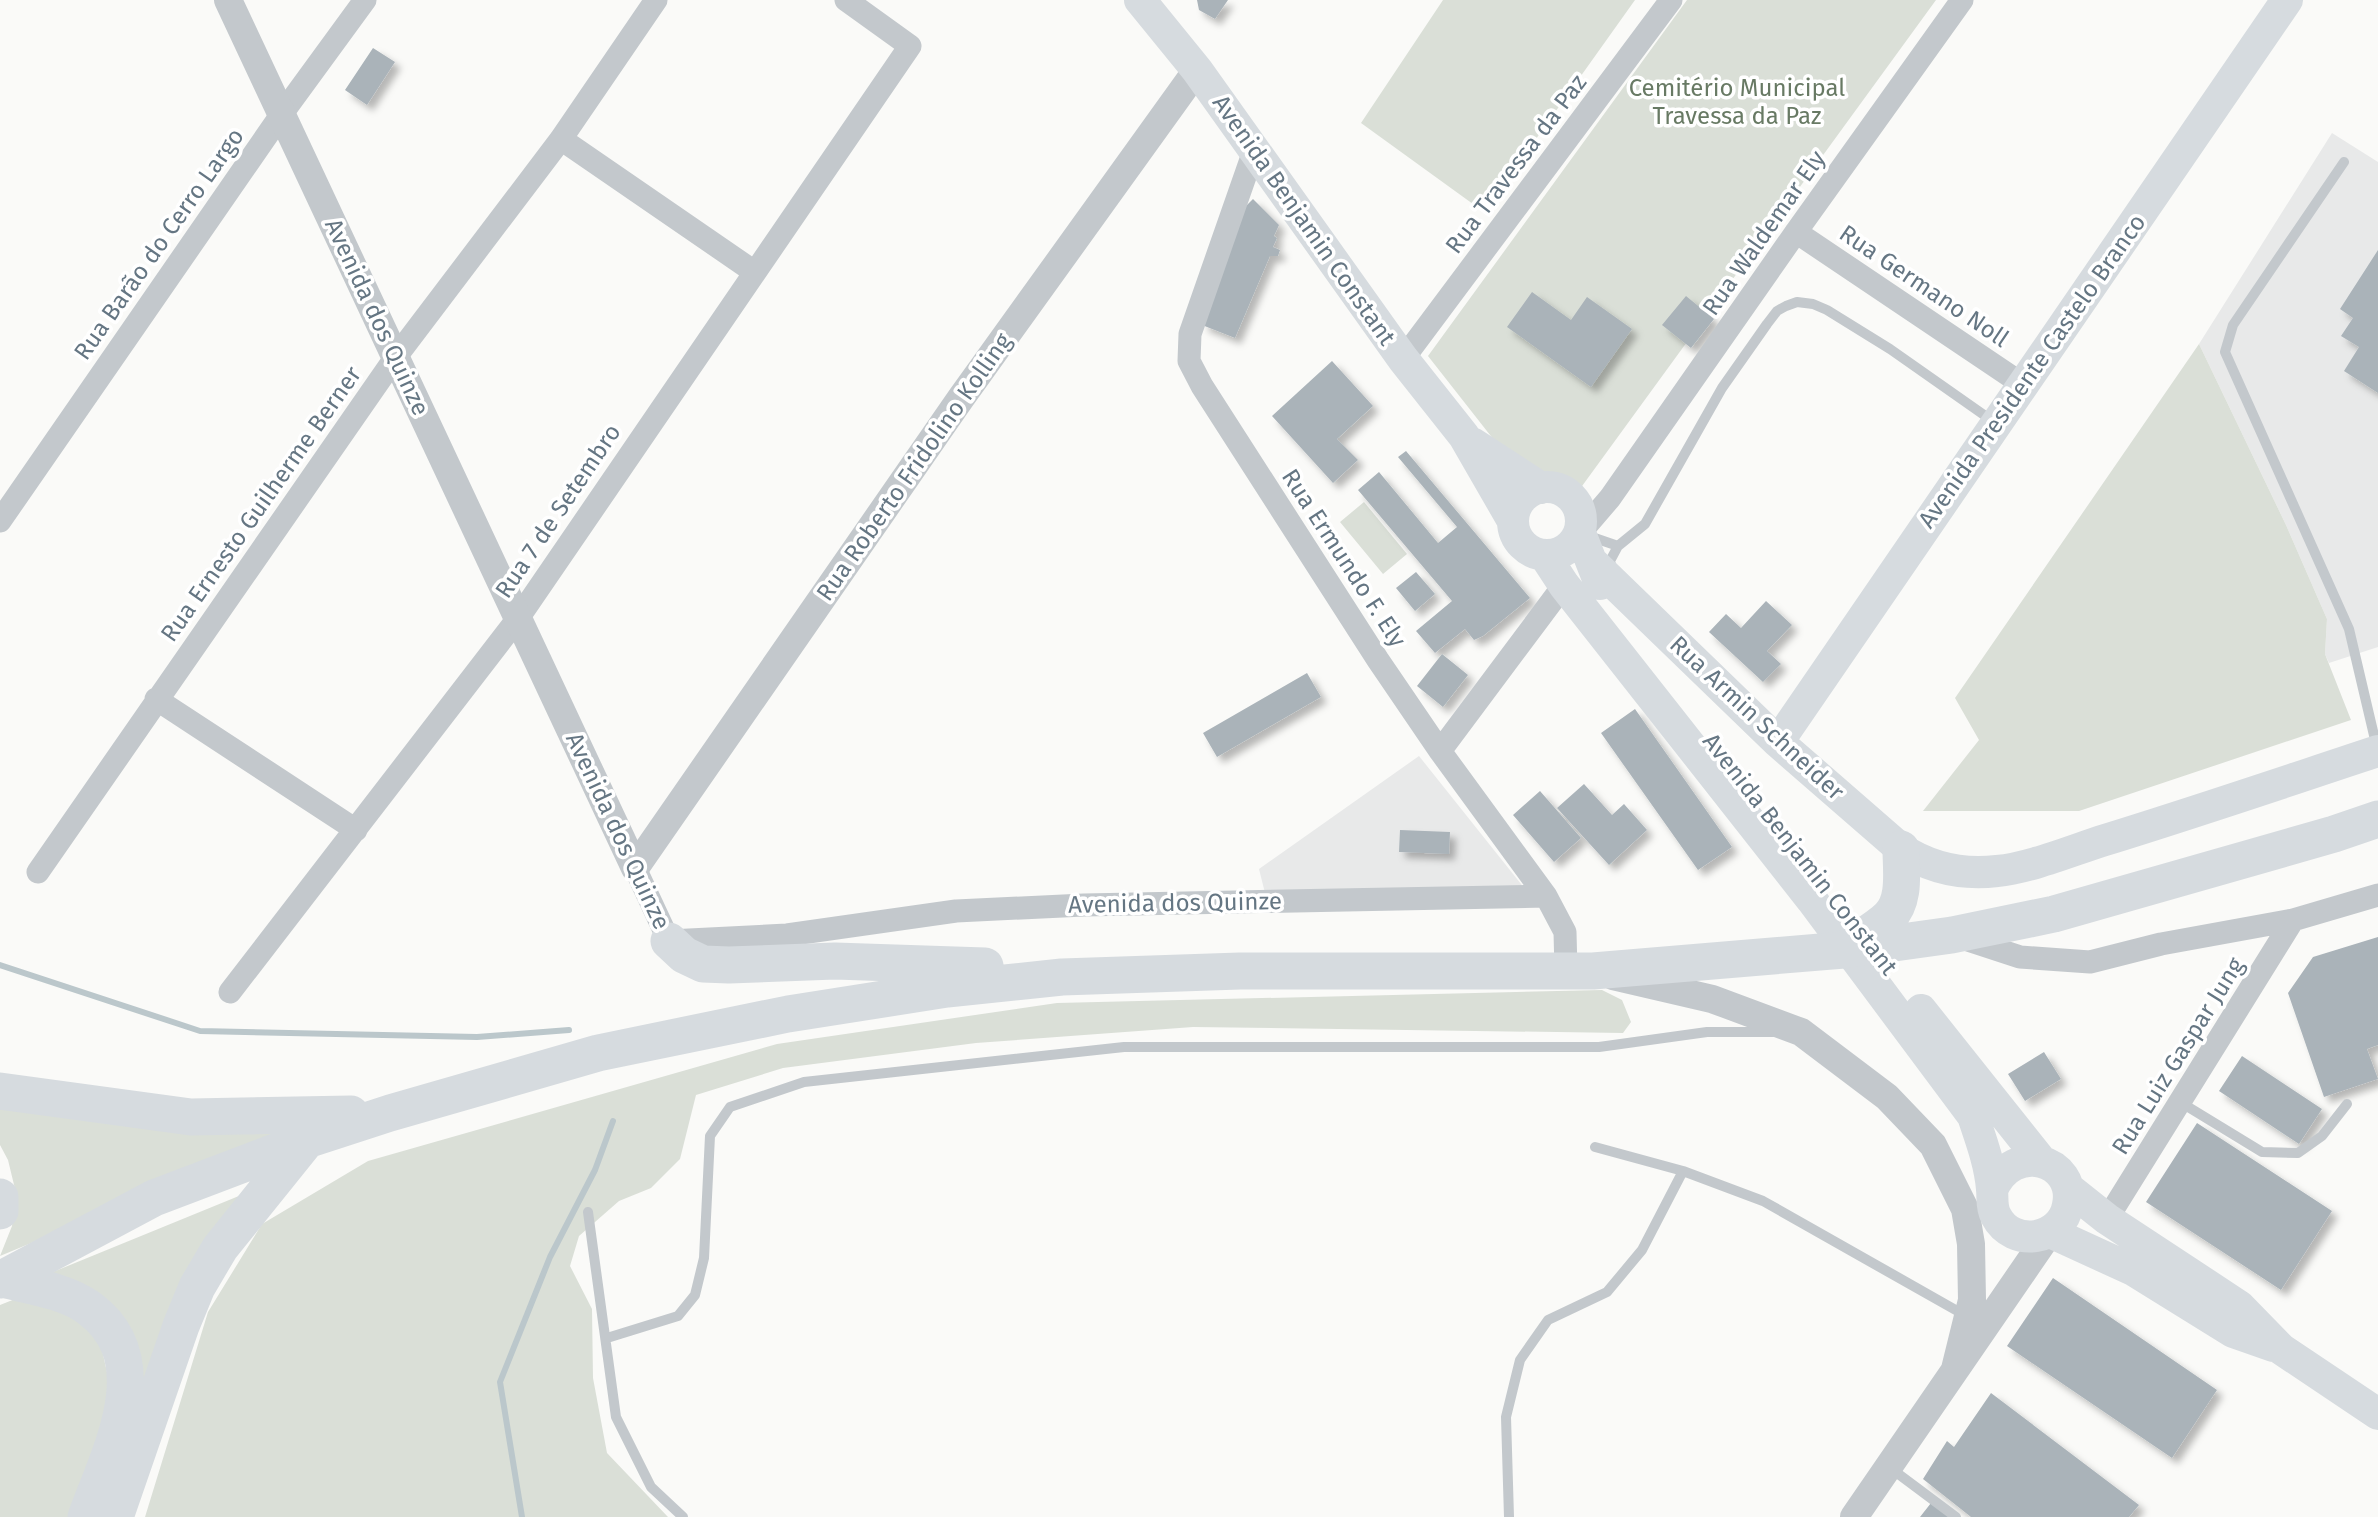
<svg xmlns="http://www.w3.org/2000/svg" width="2378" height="1517" font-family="'Fira Sans',sans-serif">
<defs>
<filter id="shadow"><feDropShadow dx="6" dy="6" stdDeviation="3.5" flood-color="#0004"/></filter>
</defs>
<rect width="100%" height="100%" fill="#fafaf8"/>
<path fill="#e8e9e9" d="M 2332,133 L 2378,162 L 2378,647 L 2329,663 L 2325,654 L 2327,619 L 2286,525 L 2199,344 Z
M 1419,756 L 1525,889 L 1265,893 L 1259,869 Z"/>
<path fill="#dadfd7" d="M 1443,0 L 1635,0 L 1484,212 L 1361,123 Z
M 1687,0 L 1936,0 L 1577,493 L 1501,449 L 1428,356 Z
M 2199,344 L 2286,525 L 2327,619 L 2325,654 L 2351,720 L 2079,811 L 1923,811 L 1979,740 L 1955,698 Z
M 1364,502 L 1407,554 L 1383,574 L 1340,522 Z
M 1602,990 L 1622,1000 L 1631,1022 L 1623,1033 L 1193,1027 L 976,1043 L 783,1068 L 696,1095 L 680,1159 L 651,1188 L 619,1201 L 579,1236 L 570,1266 L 592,1309 L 593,1378 L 607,1453 L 668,1517 L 145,1517 L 208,1312 L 262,1224 L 368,1161 L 777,1044 L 1057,1003 Z
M 0,1101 L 308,1128 L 0,1256 L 12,1226 L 16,1193 L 8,1160 L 0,1145 Z
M 261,1187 L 106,1517 L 136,1384 L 48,1274 Z
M 15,1299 L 47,1300 L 99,1336 L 112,1395 L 71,1517 L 0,1517 L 0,1305 Z"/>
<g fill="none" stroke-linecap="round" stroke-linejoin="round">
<path stroke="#bbc7cb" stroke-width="6" d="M 0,965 L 200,1031 L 477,1037 L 569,1030
M 522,1517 L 500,1382 L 550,1257 L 595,1170 L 613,1121"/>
</g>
<path fill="#aab3b9" filter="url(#shadow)" d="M 1197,0 L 1228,0 L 1215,19 L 1199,10 Z
M 373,48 L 395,62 L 367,105 L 345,90 Z
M 1253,199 L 1279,225 L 1274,236 L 1277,238 L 1273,247 L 1280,250 L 1278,256 L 1270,256 L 1235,338 L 1202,325 L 1245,207 Z
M 2378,250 L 2378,393 L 2344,371 L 2359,347 L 2341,336 L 2353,318 L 2340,309 Z
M 1532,292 L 1571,320 L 1587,297 L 1632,329 L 1591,387 L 1507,327 Z
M 1686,296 L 1714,319 L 1691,348 L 1662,325 Z
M 1332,361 L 1373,406 L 1337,439 L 1358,460 L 1333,483 L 1272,416 Z
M 1406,451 L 1530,598 L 1483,636 L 1474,640 L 1465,629 L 1435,653 L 1416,631 L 1452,601 L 1358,490 L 1379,472 L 1438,543 L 1457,527 L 1398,457 Z
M 1416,572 L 1435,594 L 1415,611 L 1396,588 Z
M 1766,601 L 1792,625 L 1767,651 L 1781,664 L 1763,682 L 1709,632 L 1726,614 L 1741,628 Z
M 1442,654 L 1468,675 L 1443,707 L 1417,686 Z
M 1307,673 L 1321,697 L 1217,757 L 1203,733 Z
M 1635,709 L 1732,847 L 1698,870 L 1601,733 Z
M 1584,784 L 1612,815 L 1624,804 L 1647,830 L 1609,865 L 1557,808 Z
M 1540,791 L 1581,838 L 1554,862 L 1513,815 Z
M 1400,830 L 1450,832 L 1449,854 L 1399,852 Z
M 2378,937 L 2378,1045 L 2367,1049 L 2378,1079 L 2324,1097 L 2288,993 L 2313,957 Z
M 2044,1052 L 2061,1079 L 2025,1101 L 2008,1074 Z
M 2242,1056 L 2322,1109 L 2299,1144 L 2219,1091 Z
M 2197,1123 L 2332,1211 L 2281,1290 L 2146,1202 Z
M 2053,1278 L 2217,1390 L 2172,1458 L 2007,1346 Z
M 1991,1393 L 2139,1505 L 2129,1517 L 1971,1517 L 1923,1479 L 1947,1441 L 1954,1447 Z
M 1931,1503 L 1949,1517 L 1920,1517 Z"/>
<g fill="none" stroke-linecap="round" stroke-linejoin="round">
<path stroke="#c3c8cc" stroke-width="10" d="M 2344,162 L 2233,325 L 2225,352 L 2349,629 L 2377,748
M 1589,536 L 1618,546
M 1613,572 L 1610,561 L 1618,546 L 1645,524 L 1722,388 L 1767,324 L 1777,311 L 1786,306 L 1797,302 L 1813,304 L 1827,310 L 1890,349 L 1994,422
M 2180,1102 L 2262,1152 L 2298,1153 L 2322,1136 L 2347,1104
M 1595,1147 L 1683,1171 L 1763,1201 L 1968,1317
M 588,1212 L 616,1417 L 651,1487 L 683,1517
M 607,1338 L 678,1316 L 695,1295 L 704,1258 L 710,1136 L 730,1107 L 804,1082 L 1124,1047 L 1599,1047 L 1707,1032 L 1773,1032
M 1889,1467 L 1956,1517
M 1509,1517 L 1506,1417 L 1520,1360 L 1548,1320 L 1607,1292 L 1642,1250 L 1683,1171"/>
<path stroke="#c3c8cc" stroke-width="23" d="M 561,139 L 753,271
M 1255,148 L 1190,334 L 1189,361 L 1202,386 L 1378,660 L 1440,751 L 1546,896 L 1565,932 L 1566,971
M 1796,232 L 2022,384
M 1403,359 L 1671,0
M 0,521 L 281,115 L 365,0
M 1580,533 L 1610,498 L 1796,232 L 1962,0
M 156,699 L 356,830
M 1440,751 L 1564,585
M 635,868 L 669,941 L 787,935 L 956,911 L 1084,905 L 1546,896
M 38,872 L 395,358 L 561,139 L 656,0
M 1959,937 L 2020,957 L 2090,962 L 2161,944 L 2293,920 L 2378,895
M 230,992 L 519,617 L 910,46 L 846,0
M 2107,1219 L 2293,920"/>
<path stroke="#c3c8cc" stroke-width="28" d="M 228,0 L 635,868
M 635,868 L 961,398 L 1197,70
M 1613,976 L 1712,999 L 1801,1032 L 1887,1097 L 1933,1145 L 1965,1209 L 1971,1244 L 1972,1300 L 1955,1369
M 1854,1517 L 2050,1232"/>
<path stroke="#d6dbdf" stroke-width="32" d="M 1140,0 L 1197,70 L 1403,359 L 1464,436 L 1513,521
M 1472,443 L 1541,488
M1513 521a34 34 0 1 1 68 0a34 34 0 1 1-68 0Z
M 1580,533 L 1600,584
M 1545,556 L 1564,585 L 1812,900 L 1973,1116 C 1981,1140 1990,1164 1992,1189 C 1993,1198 1991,1207 1996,1216 C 2013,1249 2062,1240 2068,1205 C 2077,1160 2013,1140 1992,1190
M 1594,564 L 1778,742 L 1901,849 C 1930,868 1963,875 1997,871 C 2030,868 2073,850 2105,840 C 2196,812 2287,781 2378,751
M 1778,742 L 2287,0
M 1921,1010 L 2042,1162
M 2068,1188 L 2107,1219 L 2239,1306 L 2281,1349 L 2378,1414
M 2050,1232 L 2133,1270 L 2233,1332 L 2273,1346"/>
<path stroke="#d6dbdf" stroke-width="37" d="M 669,941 L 684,955 L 703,964 L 729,965 L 835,961 L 985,966
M 1849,946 C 1861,937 1878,928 1889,917 C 1906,900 1901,871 1901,849
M 0,1091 L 191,1117 L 351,1114
M 0,1197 L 0,1211
M 2,1279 C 30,1286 66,1291 89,1308 C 160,1360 109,1453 86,1517
M 0,1280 L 154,1198 L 307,1140 L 390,1113 L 598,1053 L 788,1014 L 947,989 L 1062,977 L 1240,971 L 1593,971 L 1844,950 L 1952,935 L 2054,914 L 2334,834 L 2378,819
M 115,1517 L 181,1326 L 197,1287 L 220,1248 L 307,1140"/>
</g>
<g text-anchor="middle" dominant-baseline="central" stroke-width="7" stroke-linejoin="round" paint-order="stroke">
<g font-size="24" fill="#687a64" stroke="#fff">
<text x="1737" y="88">Cemitério Municipal<tspan x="1737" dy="28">Travessa da Paz</tspan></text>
</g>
<g font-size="24" fill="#657683" stroke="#fff">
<text transform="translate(1516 164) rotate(-53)">Rua Travessa da Paz</text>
<text transform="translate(1304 220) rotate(55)">Avenida Benjamin Constant</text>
<text transform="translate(1764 233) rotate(-55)">Rua Waldemar Ely</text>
<text transform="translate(159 244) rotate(-55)">Rua Barão do Cerro Largo</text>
<text transform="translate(1924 286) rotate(34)">Rua Germano Noll</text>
<text transform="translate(377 317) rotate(65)">Avenida dos Quinze</text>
<text transform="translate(2032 371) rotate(-55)">Avenida Presidente Castelo Branco</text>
<text transform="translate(914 467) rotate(-55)">Rua Roberto Fridolino Kolling</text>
<text transform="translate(261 504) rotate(-55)">Rua Ernesto Guilherme Berner</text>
<text transform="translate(558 511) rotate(-56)">Rua 7 de Setembro</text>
<text transform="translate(1344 558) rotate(57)">Rua Ermundo F. Ely</text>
<text transform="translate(1757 718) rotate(43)">Rua Armin Schneider</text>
<text transform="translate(618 831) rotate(65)">Avenida dos Quinze</text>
<text transform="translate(1800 854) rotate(52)">Avenida Benjamin Constant</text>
<text transform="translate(1175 903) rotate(-1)">Avenida dos Quinze</text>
<text transform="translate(2178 1056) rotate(-58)">Rua Luiz Gaspar Jung</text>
</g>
</g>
</svg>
